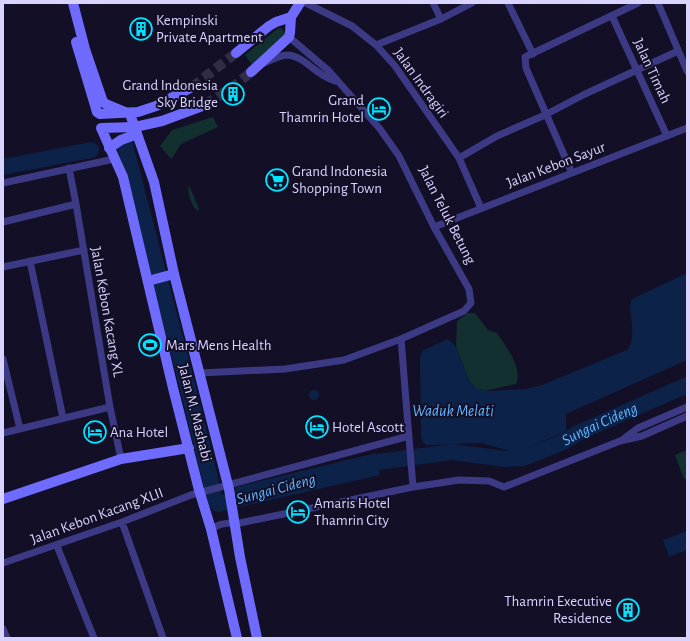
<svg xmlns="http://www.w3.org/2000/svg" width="690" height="641" font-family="'Alegreya Sans',sans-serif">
<rect width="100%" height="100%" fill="#130f26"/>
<path fill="#12302f" d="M 280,28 L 283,30 L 285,33 L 284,38 L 252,64 L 245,55 L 277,29 Z
M 213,117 L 218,127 L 181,144 L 172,158 L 170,158 L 160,146 L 172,130 Z
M 189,185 L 199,209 L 198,211 C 191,206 187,192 189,185 Z
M 468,313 L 475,313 L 488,330 L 497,333 C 506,347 523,367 516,384 L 485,391 L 476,388 L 470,382 L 456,347 L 457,321 Z
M 687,450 L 687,478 L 684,479 L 675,455 Z"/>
<path fill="#0c2248" d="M 687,273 L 687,360 L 566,414 L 566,431 L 523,450 L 514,452 L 481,443 L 427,445 L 423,443 L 421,437 L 420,357 L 422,351 L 448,339 L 456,347 L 470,382 L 476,388 L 485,391 L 525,389 L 542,385 L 627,350 C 636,339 631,320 630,306 L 631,301 L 634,298 Z
M309 395a5 5 0 1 1 10 0a5 5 0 1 1-10 0Z
M 376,453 L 380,475 L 240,507 L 235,487 Z
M 687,531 L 687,550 L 669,557 L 663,540 Z"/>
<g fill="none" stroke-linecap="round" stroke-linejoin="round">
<g stroke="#0c2248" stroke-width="16">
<path d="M 125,145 L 187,384 L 210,478 L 214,499 L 218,504 L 259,493"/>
<path d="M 3,167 L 91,150"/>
<path id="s1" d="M 357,468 L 378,462 L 452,452 L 505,459 L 523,458 L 561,443 L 580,432 L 687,385"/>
</g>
<path stroke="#312d47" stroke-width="10" stroke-dasharray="10 5" stroke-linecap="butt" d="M 192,87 L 236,53
M 205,105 L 234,86 L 251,72"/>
<path stroke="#3d3a85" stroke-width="7" d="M 306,3 L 352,26 L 376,45 L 395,66 L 459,158 L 481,208
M 433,3 L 441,19
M 508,3 L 533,54
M 658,3 L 687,71
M 612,16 L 667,136
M 376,45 L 441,19 L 472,3
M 264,63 C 272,60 279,55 288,55 C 301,56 311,68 321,74 C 325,77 330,79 335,81
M 459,158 L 497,136 L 545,115 L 583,95 L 678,51
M 69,168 L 76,204 L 110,407 L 121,459
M 572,173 L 526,68 L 525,57 L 638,3
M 3,183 L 114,159
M 3,222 L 76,204
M 434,227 L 687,128
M 30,261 L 63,418
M 3,267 L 84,250
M 401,339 L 413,487
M 3,359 L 20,429
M 200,373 L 285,369 L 344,360 L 401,339 L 464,311 L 471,303 L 469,289 L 434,227 L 399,156 L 380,129 L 329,71 L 289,37
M 3,433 L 110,407
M 622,440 L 638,428 L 687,407
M 122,522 L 163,638
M 211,529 C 219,524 226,522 235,524 L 413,487 L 459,480 L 489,481 L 504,487 L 620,441 L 642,436 L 687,416
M 57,546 L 94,638
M 3,563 L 122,522 L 191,495 L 409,436
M 3,629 L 7,638"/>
<path stroke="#6f6bff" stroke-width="10" d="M 73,3 L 85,49 L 103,102 L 106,104 L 130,114 L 154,182 L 174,274 L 229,489 L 240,557 L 257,638
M 76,42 L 97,112 L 100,114 L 138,112 L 156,106 L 192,87
M 236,53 L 269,26 L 276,22 L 291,17
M 251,72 L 289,37 L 290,33 L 291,17 L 300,3
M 205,105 L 162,121 L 135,127 L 101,128 L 123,177 L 173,388 L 199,490 L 211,529 L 237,638
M 109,148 L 121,140 L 137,134
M 148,281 L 174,274
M 3,499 L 121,459 L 189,448"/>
</g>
<defs>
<g id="building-ring" transform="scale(1.15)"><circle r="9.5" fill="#130f26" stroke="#00e5ff" stroke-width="1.5"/><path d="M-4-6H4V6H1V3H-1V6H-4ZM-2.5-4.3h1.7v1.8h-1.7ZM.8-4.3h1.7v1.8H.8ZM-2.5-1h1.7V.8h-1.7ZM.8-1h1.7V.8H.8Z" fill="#00e5ff"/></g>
<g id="hotel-ring" transform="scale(1.15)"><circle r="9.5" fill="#130f26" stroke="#00e5ff" stroke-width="1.5"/><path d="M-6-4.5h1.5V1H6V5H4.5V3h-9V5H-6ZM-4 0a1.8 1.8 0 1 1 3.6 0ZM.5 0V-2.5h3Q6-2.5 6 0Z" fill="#00e5ff"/></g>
<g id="supermarket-ring" transform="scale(1.15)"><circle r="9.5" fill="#130f26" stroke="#00e5ff" stroke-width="1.5"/><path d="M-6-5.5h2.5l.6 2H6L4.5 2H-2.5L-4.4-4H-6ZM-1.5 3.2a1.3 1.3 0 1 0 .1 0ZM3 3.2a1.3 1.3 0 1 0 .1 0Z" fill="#00e5ff"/></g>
<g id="stadium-ring" transform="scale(1.15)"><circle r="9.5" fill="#130f26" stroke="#00e5ff" stroke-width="1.5"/><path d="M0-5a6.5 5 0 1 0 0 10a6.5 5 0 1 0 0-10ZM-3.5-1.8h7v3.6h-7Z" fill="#00e5ff"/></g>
</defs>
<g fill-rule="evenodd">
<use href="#building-ring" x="141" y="29"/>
<use href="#building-ring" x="233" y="94"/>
<use href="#hotel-ring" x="379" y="109"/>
<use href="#supermarket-ring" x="277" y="180"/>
<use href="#stadium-ring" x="150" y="345"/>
<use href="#hotel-ring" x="317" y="427"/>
<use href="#hotel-ring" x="95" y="432"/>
<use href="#hotel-ring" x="298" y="512"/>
<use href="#building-ring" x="628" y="610"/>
</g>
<g text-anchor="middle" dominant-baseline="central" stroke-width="4" stroke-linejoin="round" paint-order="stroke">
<g font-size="15" fill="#d9d4ff" stroke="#130f26" text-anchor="start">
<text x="156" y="20">Kempinski<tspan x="156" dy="17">Private Apartment</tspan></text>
<text x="218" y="85" text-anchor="end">Grand Indonesia<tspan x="218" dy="17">Sky Bridge</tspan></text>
<text x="364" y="100" text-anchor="end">Grand<tspan x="364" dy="17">Thamrin Hotel</tspan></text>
<text x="292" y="171">Grand Indonesia<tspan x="292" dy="17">Shopping Town</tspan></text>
<text x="166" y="345">Mars Mens Health</text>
<text x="332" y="427">Hotel Ascott</text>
<text x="110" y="432">Ana Hotel</text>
<text x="314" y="503">Amaris Hotel<tspan x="314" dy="17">Thamrin City</tspan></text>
<text x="612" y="601" text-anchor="end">Thamrin Executive<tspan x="612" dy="17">Residence</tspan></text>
</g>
<g font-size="15" fill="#d9d4ff" stroke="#130f26">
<text transform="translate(652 71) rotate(65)">Jalan Timah</text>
<text transform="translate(421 83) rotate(54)">Jalan Indragiri</text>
<text transform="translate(556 165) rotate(-21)">Jalan Kebon Sayur</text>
<text transform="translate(447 215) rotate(63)">Jalan Teluk Betung</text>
<text transform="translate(107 312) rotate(80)">Jalan Kebon Kacang XL</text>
<text transform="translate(195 413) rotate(76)">Jalan M. Mashabi</text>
<text transform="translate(97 516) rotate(-20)">Jalan Kebon Kacang XLII</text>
</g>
<g font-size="16" font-style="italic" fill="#62b6ff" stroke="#130f26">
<text x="453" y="411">Waduk Melati</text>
<text stroke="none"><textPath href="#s1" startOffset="252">Sungai Cideng</textPath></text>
<text transform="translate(276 489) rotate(-15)">Sungai Cideng</text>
</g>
</g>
<rect width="690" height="641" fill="none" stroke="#d9d4ff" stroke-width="8"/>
</svg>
